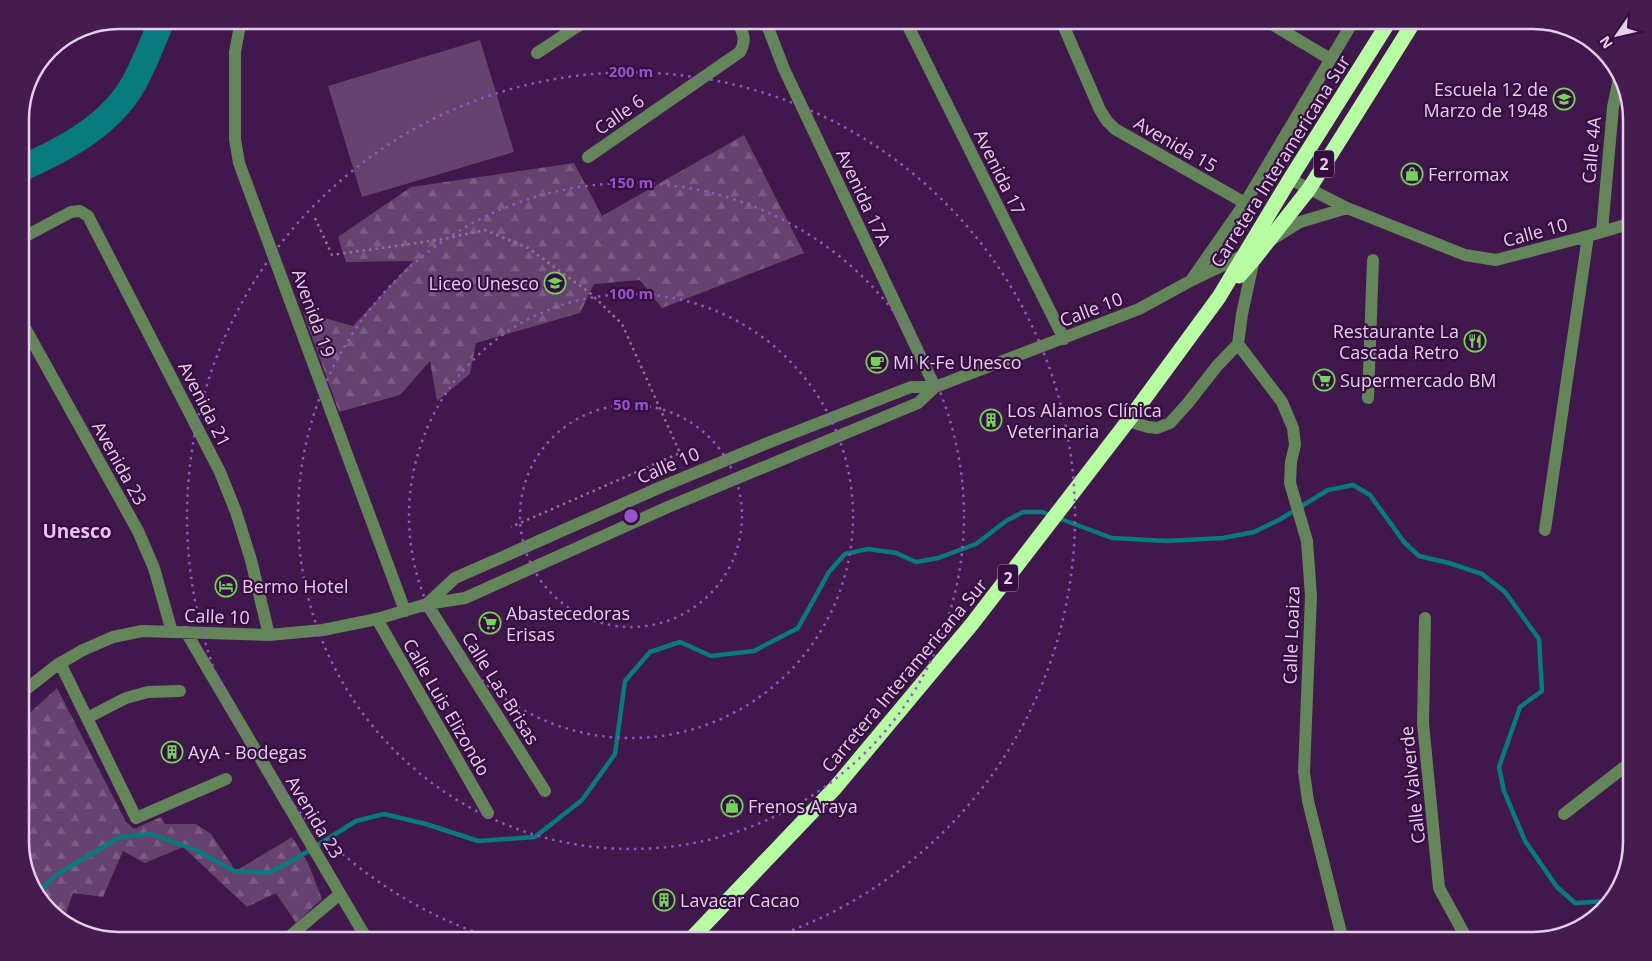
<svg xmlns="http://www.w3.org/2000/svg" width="1652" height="961" font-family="'Open Sans',sans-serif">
<defs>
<pattern id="forest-firs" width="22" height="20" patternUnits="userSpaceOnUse" patternTransform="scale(1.25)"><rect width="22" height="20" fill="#65436e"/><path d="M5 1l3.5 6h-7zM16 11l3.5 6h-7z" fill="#7b5d83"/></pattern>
</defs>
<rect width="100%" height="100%" fill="#41184b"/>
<path fill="#65436e" d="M 480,40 L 514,152 L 362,197 L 328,86 Z"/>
<path fill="url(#forest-firs)" d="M 744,135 L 804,253 L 662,308 L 640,280 L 594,284 L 580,313 L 476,343 L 470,374 L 437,401 L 430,361 L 400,395 L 339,412 L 303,312 L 353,326 L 413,261 L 346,262 L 338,237 L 411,187 L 574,163 L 602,216 Z
M 57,688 L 126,822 L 134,829 L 161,817 L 165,824 L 196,824 L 211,834 L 236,871 L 292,837 L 308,863 L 322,899 L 296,923 L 276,893 L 247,907 L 183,847 L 145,863 L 123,851 L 103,897 L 73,893 L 63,922 L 33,892 L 20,848 L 20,773 L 31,764 L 20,749 L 20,722 Z"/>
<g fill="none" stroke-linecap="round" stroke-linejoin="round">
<path stroke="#077a7e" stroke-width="4.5" d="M 36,895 L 56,875 L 120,837 L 151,834 L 196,850 L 234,871 L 268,873 L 294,860 L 356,821 L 384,814 L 426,824 L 478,841 L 535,837 L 582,800 L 615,754 L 625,681 L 650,652 L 680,642 L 711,656 L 754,651 L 798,628 L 829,572 L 845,554 L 868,549 L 896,553 L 916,562 L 938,558 L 976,544 L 1006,521 L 1023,512 L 1042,512 L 1112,538 L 1167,541 L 1223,538 L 1254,532 L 1279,520 L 1328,490 L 1353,485 L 1370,495 L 1404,542 L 1419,556 L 1449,563 L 1482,574 L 1505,592 L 1539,639 L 1542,691 L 1520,707 L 1499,767 L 1504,791 L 1525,841 L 1557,887 L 1575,903 L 1609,901"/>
<path stroke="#077a7e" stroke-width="26" d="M 20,169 C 63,150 110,126 134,83 C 145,63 153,41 162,20"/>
<path stroke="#917099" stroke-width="2.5" stroke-dasharray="2.5 4" stroke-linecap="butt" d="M 315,218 L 332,255 L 438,240 L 485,230 L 528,248 L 590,293 L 622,324 L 680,453 L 511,527"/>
<path stroke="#638559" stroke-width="12" d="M 241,20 L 235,52 L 235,139 L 239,163 L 405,611
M 765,20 L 784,69 L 935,387
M 905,20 L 1064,339
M 1061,20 L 1100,110 L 1107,121 L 1115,129 L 1245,203
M 1265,20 L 1330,59
M 537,53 L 587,20
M 588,157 L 740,52 C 747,39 743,33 737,20
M 1290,179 L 1347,208 L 1465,255 L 1496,260 L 1588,236 L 1632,223
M 1602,231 L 1613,107 L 1620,74
M 20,239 L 71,212 L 80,211 L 88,216 L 220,472 L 236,512 L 251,560 L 269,635
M 1271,240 L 1300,222 L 1347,208
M 1192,279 L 1245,203 L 1354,20
M 20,319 L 138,531 L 154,568 L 172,632
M 1238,344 L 1282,402 L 1293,428 L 1295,445 L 1291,462 L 1290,483 L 1307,541 L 1311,596 L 1304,772 L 1308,801 L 1343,941
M 1368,398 L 1373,260
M 1545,530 L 1588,236
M 427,604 L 455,578 L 661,487 L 770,442 L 911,387 L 935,387
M 427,604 L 545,791
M 1425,618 L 1423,723 L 1439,888 L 1468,941
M 377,619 L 488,813
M 186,632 L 368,941
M 60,663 L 136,818 L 226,779
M 20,694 L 57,665 L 83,650 L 113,637 L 142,631 L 269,635 L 323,630 L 377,619 L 427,604 L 465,598 L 668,507 L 918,403 L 935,387 L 1139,309 L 1192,280 L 1244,255 L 1254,259 L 1242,314 L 1238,344 L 1217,366 L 1188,403 L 1170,423 L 1157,428 L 1148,427 L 1128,421
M 87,718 L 126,698 L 148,692 L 180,691
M 1564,814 L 1632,761
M 284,941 L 340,894"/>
<path stroke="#b7fda4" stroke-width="15" d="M 1239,276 L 1254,259 L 1309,189 L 1415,20
M 689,941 L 835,788 L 972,624 L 1128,421 L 1219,297 L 1290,179 L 1390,20"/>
</g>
<g fill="none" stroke="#9654ca" stroke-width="2.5" stroke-dasharray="2.5 5">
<circle cx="631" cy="516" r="111"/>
<circle cx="631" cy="516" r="222"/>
<circle cx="631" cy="516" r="333"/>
<path d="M501 941A444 444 0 1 1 761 941"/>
</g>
<defs>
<g id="school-ring" transform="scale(1.125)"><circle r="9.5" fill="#360d40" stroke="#76d25a" stroke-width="1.5"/><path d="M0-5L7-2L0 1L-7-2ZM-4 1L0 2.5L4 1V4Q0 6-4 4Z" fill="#76d25a"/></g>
<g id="shop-ring" transform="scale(1.125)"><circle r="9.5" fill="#360d40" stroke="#76d25a" stroke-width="1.5"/><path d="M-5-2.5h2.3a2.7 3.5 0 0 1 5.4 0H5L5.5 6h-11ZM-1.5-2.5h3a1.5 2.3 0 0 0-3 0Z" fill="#76d25a"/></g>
<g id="university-ring" transform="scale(1.125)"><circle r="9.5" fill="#360d40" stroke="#76d25a" stroke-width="1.5"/><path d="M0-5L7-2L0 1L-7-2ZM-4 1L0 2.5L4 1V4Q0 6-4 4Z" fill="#76d25a"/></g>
<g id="restaurant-ring" transform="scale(1.125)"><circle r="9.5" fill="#360d40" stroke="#76d25a" stroke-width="1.5"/><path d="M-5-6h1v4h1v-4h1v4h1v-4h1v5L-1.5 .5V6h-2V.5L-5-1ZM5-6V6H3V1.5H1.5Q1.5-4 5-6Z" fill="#76d25a"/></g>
<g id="cafe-ring" transform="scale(1.125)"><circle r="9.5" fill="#360d40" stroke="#76d25a" stroke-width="1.5"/><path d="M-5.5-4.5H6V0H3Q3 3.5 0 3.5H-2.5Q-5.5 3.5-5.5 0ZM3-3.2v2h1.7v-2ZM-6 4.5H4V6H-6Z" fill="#76d25a"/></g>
<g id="supermarket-ring" transform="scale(1.125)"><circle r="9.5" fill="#360d40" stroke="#76d25a" stroke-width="1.5"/><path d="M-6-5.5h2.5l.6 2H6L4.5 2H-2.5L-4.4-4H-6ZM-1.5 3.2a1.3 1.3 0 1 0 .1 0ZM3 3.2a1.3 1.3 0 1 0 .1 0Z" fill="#76d25a"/></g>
<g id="building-ring" transform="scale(1.125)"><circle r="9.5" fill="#360d40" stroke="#76d25a" stroke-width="1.5"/><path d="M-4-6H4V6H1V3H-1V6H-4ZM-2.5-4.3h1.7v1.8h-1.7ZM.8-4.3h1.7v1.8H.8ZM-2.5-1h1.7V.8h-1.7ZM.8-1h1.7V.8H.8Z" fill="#76d25a"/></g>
<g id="hotel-ring" transform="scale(1.125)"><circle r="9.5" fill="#360d40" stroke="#76d25a" stroke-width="1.5"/><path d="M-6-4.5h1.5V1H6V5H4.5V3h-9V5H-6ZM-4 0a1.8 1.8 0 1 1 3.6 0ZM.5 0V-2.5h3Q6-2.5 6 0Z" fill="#76d25a"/></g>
</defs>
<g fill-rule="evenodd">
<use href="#school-ring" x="1564" y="99"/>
<use href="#shop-ring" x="1412" y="174"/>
<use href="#university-ring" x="555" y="283"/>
<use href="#restaurant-ring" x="1475" y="341"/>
<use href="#cafe-ring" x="877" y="362"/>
<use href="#supermarket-ring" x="1324" y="380"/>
<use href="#building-ring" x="991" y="420"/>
<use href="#hotel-ring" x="226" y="586"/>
<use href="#supermarket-ring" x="490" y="623"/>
<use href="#building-ring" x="172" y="752"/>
<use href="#shop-ring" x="732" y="806"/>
<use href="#building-ring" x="664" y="900"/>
</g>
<g text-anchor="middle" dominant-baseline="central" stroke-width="4.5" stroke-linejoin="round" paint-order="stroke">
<g fill="#360d40" stroke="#b194b8" stroke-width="1">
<rect x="1314" y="150.5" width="20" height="27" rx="4"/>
<rect x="998" y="564.5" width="20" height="27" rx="4"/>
</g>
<g font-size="16" font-weight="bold" fill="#e6ceec">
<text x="1324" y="164">2</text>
<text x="1008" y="578">2</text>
</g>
<g font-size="18" fill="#e6ceec" stroke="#360d40" text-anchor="start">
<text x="1548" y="89" text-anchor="end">Escuela 12 de<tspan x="1548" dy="21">Marzo de 1948</tspan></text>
<text x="1428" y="174">Ferromax</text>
<text x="539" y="283" text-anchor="end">Liceo Unesco</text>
<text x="1459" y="331" text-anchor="end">Restaurante La<tspan x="1459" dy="21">Cascada Retro</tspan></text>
<text x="893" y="362">Mi K-Fe Unesco</text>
<text x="1340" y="380">Supermercado BM</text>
<text x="1007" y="410">Los Alamos Clínica<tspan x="1007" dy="21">Veterinaria</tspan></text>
<text x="242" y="586">Bermo Hotel</text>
<text x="506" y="613">Abastecedoras<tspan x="506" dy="21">Erisas</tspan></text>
<text x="188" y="752">AyA - Bodegas</text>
<text x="748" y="806">Frenos Araya</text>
<text x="680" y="900">Lavacar Cacao</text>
</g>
<g font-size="18" fill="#e6ceec" stroke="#360d40">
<text transform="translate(619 114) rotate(-35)">Calle 6</text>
<text transform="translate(1176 144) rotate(30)">Avenida 15</text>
<text transform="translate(1591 150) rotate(-85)">Calle 4A</text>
<text transform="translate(1280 161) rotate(-58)">Carretera Interamericana Sur</text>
<text transform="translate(1000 172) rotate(64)">Avenida 17</text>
<text transform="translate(864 197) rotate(65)">Avenida 17A</text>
<text transform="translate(1535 232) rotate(-15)">Calle 10</text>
<text transform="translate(1091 309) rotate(-21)">Calle 10</text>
<text transform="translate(314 313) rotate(70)">Avenida 19</text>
<text transform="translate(205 404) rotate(63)">Avenida 21</text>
<text transform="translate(120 463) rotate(61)">Avenida 23</text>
<text transform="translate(668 465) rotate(-23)">Calle 10</text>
<text transform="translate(217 616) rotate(2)">Calle 10</text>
<text transform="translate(1291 635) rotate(-88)">Calle Loaiza</text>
<text transform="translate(904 675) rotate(-50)">Carretera Interamericana Sur</text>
<text transform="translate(501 688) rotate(58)">Calle Las Brisas</text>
<text transform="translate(447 707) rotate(60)">Calle Luis Elizondo</text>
<text transform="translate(1412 785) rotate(-96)">Calle Valverde</text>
<text transform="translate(315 817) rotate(59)">Avenida 23</text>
</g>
<g font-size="19" font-weight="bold" fill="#efbffc" stroke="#360d40">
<text x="77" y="531">Unesco</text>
</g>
</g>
<path d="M0 0H1652V961H0ZM119 29H1533A90 90 0 0 1 1623 119V842A90 90 0 0 1 1533 932H119A90 90 0 0 1 29 842V119A90 90 0 0 1 119 29Z" fill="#441c4e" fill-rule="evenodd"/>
<path fill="none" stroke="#e6ceec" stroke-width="2.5" d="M119 29H1533A90 90 0 0 1 1623 119V842A90 90 0 0 1 1533 932H119A90 90 0 0 1 29 842V119A90 90 0 0 1 119 29Z"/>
<circle cx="631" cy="516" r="8" fill="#9654ca" stroke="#360d40" stroke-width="2.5"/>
<g font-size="15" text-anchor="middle" font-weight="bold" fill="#9654ca" stroke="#360d40" stroke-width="4.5" stroke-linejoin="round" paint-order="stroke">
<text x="631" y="77">200 m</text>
<text x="631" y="188">150 m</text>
<text x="631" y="299">100 m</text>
<text x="631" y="410">50 m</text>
</g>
<g transform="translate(1617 35) rotate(236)" stroke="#360d40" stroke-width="4" paint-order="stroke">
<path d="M0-4L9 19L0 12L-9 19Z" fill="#e6ceec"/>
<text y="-8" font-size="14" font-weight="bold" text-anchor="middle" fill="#e6ceec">N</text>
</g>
</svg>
